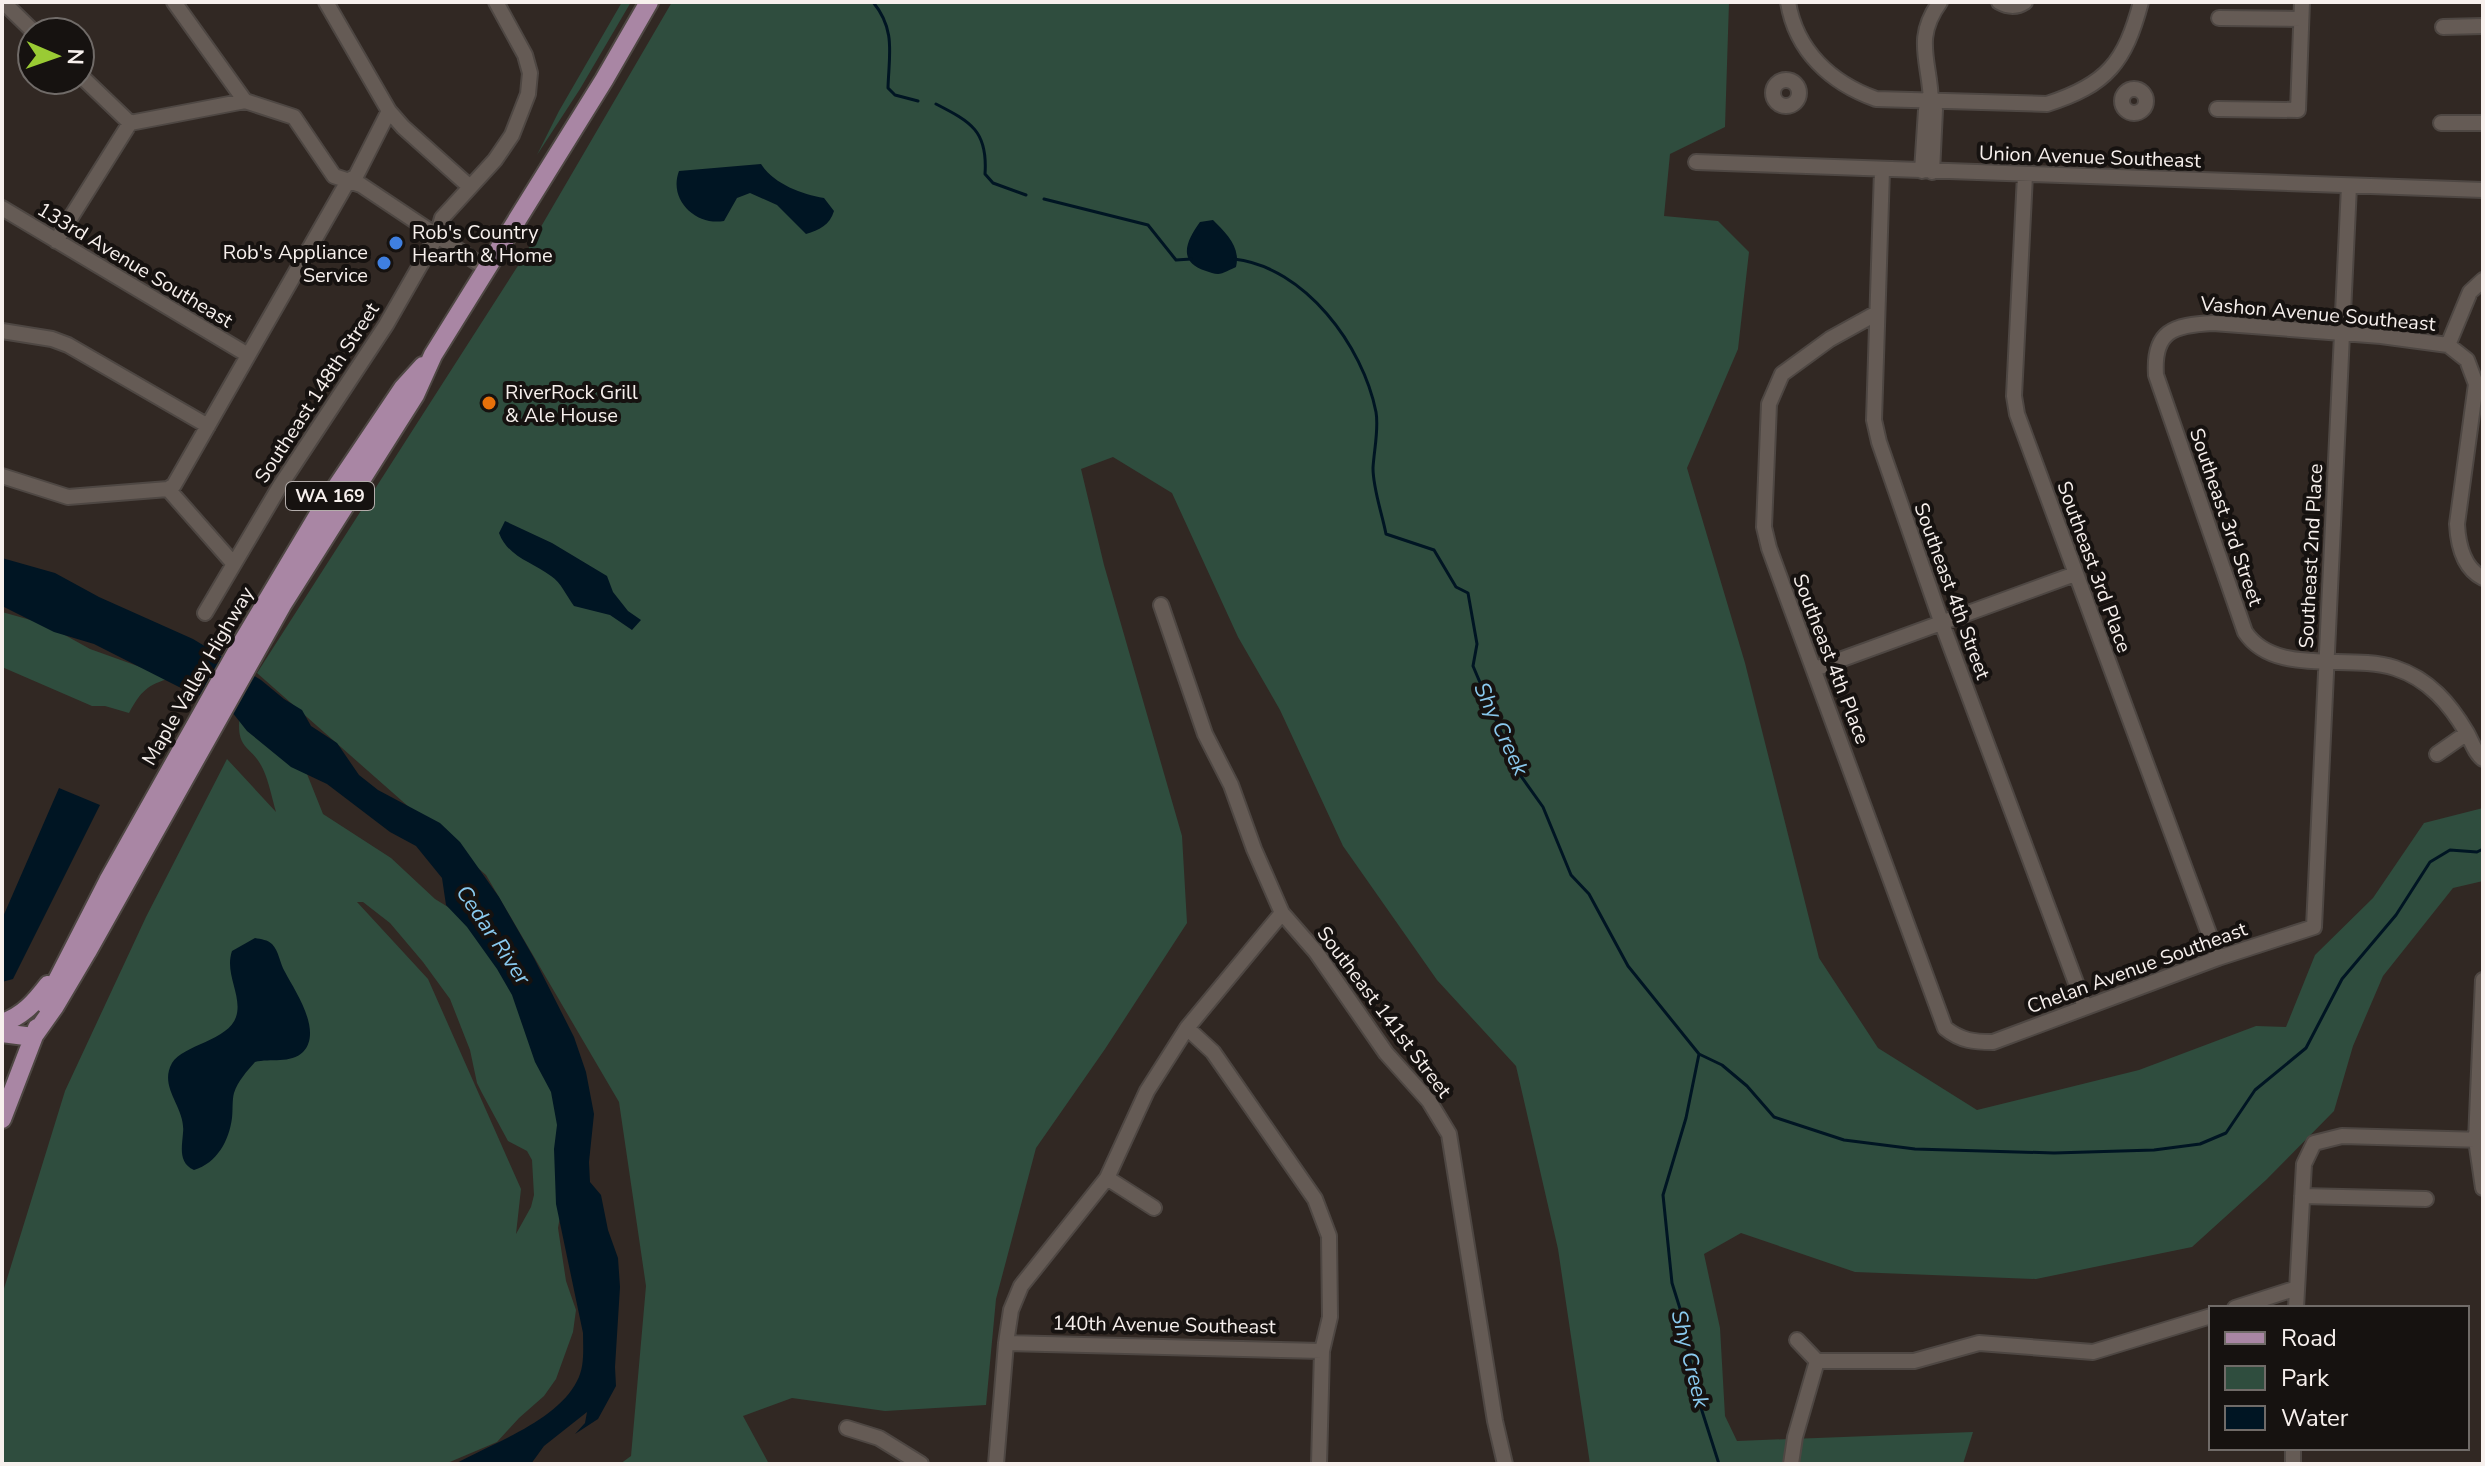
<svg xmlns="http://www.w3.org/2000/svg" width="2485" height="1466" font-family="'Nunito Sans',sans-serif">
<rect width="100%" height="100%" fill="#312823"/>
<path fill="#2f4d3e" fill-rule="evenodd" d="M 622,2 L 631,2 L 580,89 L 537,155 L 559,111 Z
M 672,2 L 1729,2 L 1725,127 L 1670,154 L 1664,216 L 1718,221 L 1749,252 L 1738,349 L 1687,468 L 1745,663 L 1819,958 L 1878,1048 L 1977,1110 L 2139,1070 L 2256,1026 L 2286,1027 L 2315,955 L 2373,898 L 2424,823 L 2483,808 L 2483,881 L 2453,888 L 2383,976 L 2353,1046 L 2334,1111 L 2266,1180 L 2192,1247 L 2036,1279 L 1855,1272 L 1741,1233 L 1704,1254 L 1720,1328 L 1725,1416 L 1737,1441 L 1973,1432 L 1963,1464 L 1590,1464 L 1558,1249 L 1516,1066 L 1437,980 L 1343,846 L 1280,710 L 1238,637 L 1172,493 L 1113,457 L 1081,469 L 1104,565 L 1182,836 L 1187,923 L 1105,1049 L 1036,1148 L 996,1299 L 986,1405 L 885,1411 L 792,1398 L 743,1416 L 769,1464 L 620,1464 L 631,1456 L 646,1286 L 619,1102 L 486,875 L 257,673 L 521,261 Z
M 2,612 L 45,624 L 90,649 L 171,678 C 147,685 141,691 129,713 L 105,706 L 92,706 L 2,667 Z
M 240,714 L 305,769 L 323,814 L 391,858 L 435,899 L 469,920 L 558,1070 L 562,1205 L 558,1228 L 566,1281 L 576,1310 L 573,1332 L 556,1379 L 544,1396 L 519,1418 L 497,1442 L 445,1464 L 2,1464 L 2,1295 L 65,1091 L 146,917 L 227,759 L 276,812 C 272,798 269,782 263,769 C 251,744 235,751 240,714 ZM 357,902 L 363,902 L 390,923 L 423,962 L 450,999 L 470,1050 L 477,1083 L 482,1093 L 508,1141 L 527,1151 L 532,1160 L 534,1195 L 531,1207 L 516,1234 L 521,1189 L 428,979 Z"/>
<path fill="#001523" d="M 761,164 C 774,184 801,194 824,198 L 834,211 C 830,225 819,230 806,234 L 777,205 L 750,193 L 737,198 L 724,221 C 696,226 668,200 679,171 Z
M 1213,220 C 1226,233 1241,247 1236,267 C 1231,269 1223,274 1218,274 C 1214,274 1210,272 1206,271 C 1177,262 1186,241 1200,222 Z
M 505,521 L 552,543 L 607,576 L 613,592 L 628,611 L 641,620 L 632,630 L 610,615 L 574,606 C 567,597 561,582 551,576 C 532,562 508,557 499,533 Z
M 2,558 L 55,573 L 99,597 L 193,639 L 261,680 L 284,699 L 302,710 L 311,726 L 337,743 L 359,775 L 378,790 L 440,823 L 460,842 L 499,897 L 534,958 L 574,1037 L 586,1072 L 594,1114 L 589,1162 L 590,1182 L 601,1195 L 608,1230 L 618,1258 L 620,1287 L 615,1367 L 616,1386 L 598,1419 L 575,1434 L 585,1423 L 587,1412 L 544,1446 L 531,1464 L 455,1464 C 493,1443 557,1421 577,1381 C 585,1367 583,1348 583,1333 L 556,1204 L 554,1149 L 557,1125 L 551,1092 L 535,1062 L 512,995 L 497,969 L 467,927 L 446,905 L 442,878 L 416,846 L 390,832 L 327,784 L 291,767 L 247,731 L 228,707 L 179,687 L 94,644 L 54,632 L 2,606 Z
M 59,788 L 100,805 L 13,979 L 2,982 L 2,919 Z
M 255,938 C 261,939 268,940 272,944 C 279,951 280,964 285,972 C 295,991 323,1031 303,1052 C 291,1064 270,1058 255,1062 C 247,1071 238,1081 234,1093 C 232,1100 233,1110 232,1118 C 229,1141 217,1163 194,1170 C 178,1163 182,1147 183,1133 C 186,1107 158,1088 172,1063 C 183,1045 229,1040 236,1017 C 243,996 224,974 232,951 Z"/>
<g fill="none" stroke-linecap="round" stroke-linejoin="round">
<path stroke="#001523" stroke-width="3" d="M 873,2 C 896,30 889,54 888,88 L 895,95 L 918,101
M 936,104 C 971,122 988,131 985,174 L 993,183 L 1026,195
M 1044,199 L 1148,225 L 1176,260 L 1191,259
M 1234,259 C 1305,267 1363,346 1376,412 C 1379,429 1374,450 1373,468 C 1373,489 1382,513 1386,534 L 1434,550 L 1456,587 L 1468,593 L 1477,644 L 1473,666 L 1518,772 L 1543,807 L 1571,875 L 1589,894 L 1628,966 L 1699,1054 L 1686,1118 L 1663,1195 L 1672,1283 L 1682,1315 L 1695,1389 L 1719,1464
M 1699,1054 L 1722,1065 L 1747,1086 L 1774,1117 L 1844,1140 L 1915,1149 L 2054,1153 L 2154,1150 L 2200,1144 L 2226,1133 L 2255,1090 L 2306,1048 L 2342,979 L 2396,915 L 2430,862 L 2450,850 L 2477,852 L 2483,849"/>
<g stroke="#4e4743" stroke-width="18">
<path id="minor" d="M 3,2 L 34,32
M 174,2 L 245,101 L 294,117 L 334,176 L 361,185 L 487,269
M 326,2 L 389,111 L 403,127 L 470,187
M 1788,2 C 1796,51 1831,83 1876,99 L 2047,104 C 2107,85 2125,62 2141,2
M 1999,2 C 2008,7 2016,8 2025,2
M 2219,18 L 2301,19
M 2443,27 L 2483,26
M 80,75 L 130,123
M1773 93a13 13 0 1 1 26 0a13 13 0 1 1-26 0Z
M2122 101a12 12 0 1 1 24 0a12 12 0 1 1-24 0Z
M 1931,102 C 1930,61 1913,39 1940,2
M 2217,109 L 2298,110 L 2302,2
M 2441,123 L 2483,123
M 1696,162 L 2483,190
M 1882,170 L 1874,420 L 1879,442 L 1941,621 L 2085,1007
M 1922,171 L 1926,110 L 1931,102 L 1935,110 L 1932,172
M 2025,175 L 2014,396 L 2017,414 L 2218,958
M 2,208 L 248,355
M 56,241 L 130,123 L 245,101
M 1877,313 L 1830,339 L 1782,374 L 1769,404 L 1764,527 L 1769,548 L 1945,1028 C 1961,1041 1974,1042 1993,1042 L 2218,958 L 2314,927 L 2349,186
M 2,331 L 52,339 L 68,345 L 208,426
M 2448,345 L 2470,292 L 2483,280
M 2,476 L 68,497 L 168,489 L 233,563
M 168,489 L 174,485 L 348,181 L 356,176 L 389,111
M 2483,578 C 2463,568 2458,544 2457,524 L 2476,384 L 2467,360 L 2448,345 L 2381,336 L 2213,323 C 2173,325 2153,331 2156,375 L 2245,632 C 2275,677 2348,653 2395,668 C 2429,679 2450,704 2467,733 C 2472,742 2475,753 2483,759
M 1161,605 L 1205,734 L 1231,785 L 1254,849 L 1282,913 L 1316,952 L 1386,1053 L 1429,1101 L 1449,1134 L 1495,1421 L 1505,1464
M 205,613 L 280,486 L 386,325 L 437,236 L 442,218 L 495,160 L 512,135 L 528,94 L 530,73 L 525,55 L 496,2
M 1815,669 L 2075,574
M 2437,754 L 2467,733
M 2483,980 L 2476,1140 L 2483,1188
M 1187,1028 L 1213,1052 L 1315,1199 L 1329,1236 L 1330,1317 L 1322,1351 L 1319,1464
M 1107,1178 L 1154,1208
M 2302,1196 L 2426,1199
M 2235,1308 L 2297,1288
M 2296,1308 L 2304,1164 L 2314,1143 L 2342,1136 L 2483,1140
M 1797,1340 L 1817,1361 L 1914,1361 L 1979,1343 L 2093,1352 L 2211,1316
M 1006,1343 L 1322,1351
M 847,1428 L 879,1438 L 921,1464
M 996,1464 L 1006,1343 L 1011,1310 L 1021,1286 L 1107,1178 L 1147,1091 L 1187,1028 L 1282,913
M 1791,1464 L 1795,1437 L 1817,1361
M 2293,1464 L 2293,1448"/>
</g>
<g stroke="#4e4743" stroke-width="22">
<path id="major" d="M 45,1004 L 108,881 L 240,646 L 323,507 L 403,388 L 423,366
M 2,1023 C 23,1016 35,1002 48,985
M 2,1033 L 33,1037
M 33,1037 L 55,1006 L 87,952 L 282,605 L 415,395 L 433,355 L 604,80 L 649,2
M 2,1119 L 37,1028"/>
</g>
<use href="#minor" stroke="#655b55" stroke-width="14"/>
<use href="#major" stroke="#a986a4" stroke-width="18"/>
</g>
<g fill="#3f7fe0" stroke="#161210" stroke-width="3">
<circle cx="396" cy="243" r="8"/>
<circle cx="384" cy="263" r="8"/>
</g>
<circle fill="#e8710a" stroke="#161210" stroke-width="3" cx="489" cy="403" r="8"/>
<g text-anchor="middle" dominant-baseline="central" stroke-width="8" stroke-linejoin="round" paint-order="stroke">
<rect fill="#161210" stroke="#b4adab" stroke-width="2" x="286" y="482" width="88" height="28" rx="6"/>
<g font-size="18" font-weight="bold" fill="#f7f0ed">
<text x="330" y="496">WA 169</text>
</g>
<g font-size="20" fill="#f7f0ed" stroke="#161210">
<text transform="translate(2090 157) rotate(2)">Union Avenue Southeast</text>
<text transform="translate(135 265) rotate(31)">133rd Avenue Southeast</text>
<text transform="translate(2318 314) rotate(5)">Vashon Avenue Southeast</text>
<text transform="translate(317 393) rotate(-57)">Southeast 148th Street</text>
<text transform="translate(2226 517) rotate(71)">Southeast 3rd Street</text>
<text transform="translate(2311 556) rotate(-87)">Southeast 2nd Place</text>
<text transform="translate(2094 567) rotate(70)">Southeast 3rd Place</text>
<text transform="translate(1952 591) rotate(70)">Southeast 4th Street</text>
<text transform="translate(1831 659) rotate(69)">Southeast 4th Place</text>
<text transform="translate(198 676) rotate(-60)">Maple Valley Highway</text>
<text transform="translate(2137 968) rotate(-20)">Chelan Avenue Southeast</text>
<text transform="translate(1384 1012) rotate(53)">Southeast 141st Street</text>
<text transform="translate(1164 1325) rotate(1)">140th Avenue Southeast</text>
</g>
<g font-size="20" fill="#f7f0ed" stroke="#161210" text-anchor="start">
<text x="412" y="232">Rob's Country<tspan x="412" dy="23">Hearth &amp; Home</tspan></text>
<text x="368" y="252" text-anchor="end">Rob's Appliance<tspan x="368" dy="23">Service</tspan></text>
<text x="505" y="392">RiverRock Grill<tspan x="505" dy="23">&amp; Ale House</tspan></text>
</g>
<g font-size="22" font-style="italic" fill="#8acaef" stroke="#161210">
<text transform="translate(1501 729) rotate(65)">Shy Creek</text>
<text transform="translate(493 935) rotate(56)">Cedar River</text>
<text transform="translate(1690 1359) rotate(76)">Shy Creek</text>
</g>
</g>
<rect width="2485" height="1466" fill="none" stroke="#f7f0ed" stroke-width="8"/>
<rect x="2209" y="1306" width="260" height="144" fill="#161210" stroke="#706b68" stroke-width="2"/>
<rect x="2225" y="1332" width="40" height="12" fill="#a986a4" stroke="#706b68" stroke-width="2"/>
<text x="2281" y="1346" font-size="24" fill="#f7f0ed">Road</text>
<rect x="2225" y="1366" width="40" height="24" fill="#2f4d3e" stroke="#706b68" stroke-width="2"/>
<text x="2281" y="1386" font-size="24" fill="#f7f0ed">Park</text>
<rect x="2225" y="1406" width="40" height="24" fill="#001523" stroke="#706b68" stroke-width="2"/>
<text x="2281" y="1426" font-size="24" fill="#f7f0ed">Water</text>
<g transform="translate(56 56) rotate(92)"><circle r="38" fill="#161210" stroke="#706b68" stroke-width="2"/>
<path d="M0-6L14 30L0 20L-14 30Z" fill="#9acb34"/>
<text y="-12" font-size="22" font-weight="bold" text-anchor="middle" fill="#f7f0ed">N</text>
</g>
</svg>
